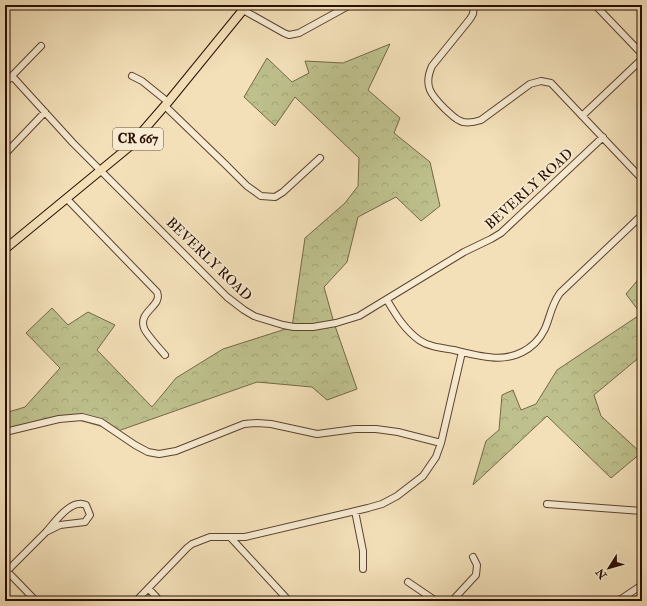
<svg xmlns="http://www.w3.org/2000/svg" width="647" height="606" font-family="'IM FELL Double Pica',serif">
<defs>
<pattern id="forest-crowns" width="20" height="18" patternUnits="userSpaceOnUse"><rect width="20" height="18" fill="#bec18d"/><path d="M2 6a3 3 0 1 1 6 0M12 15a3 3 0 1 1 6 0" fill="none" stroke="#a3a578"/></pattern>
</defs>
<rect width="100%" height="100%" fill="#f3e0b9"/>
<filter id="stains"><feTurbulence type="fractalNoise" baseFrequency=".005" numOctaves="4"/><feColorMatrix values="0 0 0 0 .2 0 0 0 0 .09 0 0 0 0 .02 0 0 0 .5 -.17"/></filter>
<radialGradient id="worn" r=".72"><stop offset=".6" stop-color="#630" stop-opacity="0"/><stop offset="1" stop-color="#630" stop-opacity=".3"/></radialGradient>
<path fill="url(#forest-crowns)" stroke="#746848" d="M 390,44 L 368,90 L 400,118 L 394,133 L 430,162 L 440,206 L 421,221 L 396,197 L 358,217 L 347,262 L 324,287 L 334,323 L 357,389 L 327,400 L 312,387 L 257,382 L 118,431 L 68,417 L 5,429 L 5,413 L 25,407 L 60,368 L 26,333 L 52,308 L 68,325 L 88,312 L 115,325 L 97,350 L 152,407 L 176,378 L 223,349 L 292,327 L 305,238 L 345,203 L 358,186 L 359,158 L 295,97 L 275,126 L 244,97 L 267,58 L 292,82 L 309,73 L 305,61 L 343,63 Z
M 642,275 L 642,355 L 594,395 L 601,416 L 641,453 L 611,478 L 547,416 L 473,485 L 486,441 L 499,430 L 502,395 L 513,390 L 521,410 L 536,404 L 557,370 L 641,314 L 626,294 Z"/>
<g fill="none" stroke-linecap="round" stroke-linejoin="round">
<g stroke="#5c4230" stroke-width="8">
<path id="minor" d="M 474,5 L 473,14 L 470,19 L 432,66 C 423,86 431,95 445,109 C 451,114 455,120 463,122 C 469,123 475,122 481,120 L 530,84 L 541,81 L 551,83 L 642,179
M 595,5 L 642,54
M 243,10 L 284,33 L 289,35 L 299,33 L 350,5
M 12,76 L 73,143 L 227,297 L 244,310 L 254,316 L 283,325 L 294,327 L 313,327 L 336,323 L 359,316 L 464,252 L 491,239 L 501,233 L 603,137
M 132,76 L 142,81 L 168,102
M 5,83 L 41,46
M 165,106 L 226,165 L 247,186 L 261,196 L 275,197 L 283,192 L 320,158
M 582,116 L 642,59
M 5,154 L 45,112
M 67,199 L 157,292 C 163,306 138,311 144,328 C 146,334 160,349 165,355
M 387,300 C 396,315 404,329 419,340 C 429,347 442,348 454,350 C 482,357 511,366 535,343 C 551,327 547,311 560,293 L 642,215
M 5,432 L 59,419 L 82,417 L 101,422 L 135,445 L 148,452 L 159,454 L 176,451 L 244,424 L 257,423 L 271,424 L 317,434 L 355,429 L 376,429 L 398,432 L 441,443
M 547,504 L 642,511
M 355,511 L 363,551 L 363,569
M 231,538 L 289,601
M 5,569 L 36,601
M 7,571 L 46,532 L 60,525 L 85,522 L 90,515 L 86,505 C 71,498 55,522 46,532
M 408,582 L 436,601
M 149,589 L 160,601
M 136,601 L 187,548 L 192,544 L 210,537 L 245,537 L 368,508 L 382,504 L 397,496 L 423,476 L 436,457 L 441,443 L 462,352
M 452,601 L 476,575 L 477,565 L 473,557
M 618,601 L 642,585"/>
</g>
<g stroke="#2a0e02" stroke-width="10">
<path id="major" d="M 5,249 L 129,147 L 168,102 L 247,5"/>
</g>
<use href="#minor" stroke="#f7ebd2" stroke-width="6"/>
<use href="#major" stroke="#f3e0b9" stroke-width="8"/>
</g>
<g text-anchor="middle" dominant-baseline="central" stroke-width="3.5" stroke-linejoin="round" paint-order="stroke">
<rect fill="#f7ebd2" stroke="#685040" stroke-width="1" x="113" y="128" width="50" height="22" rx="3"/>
<g font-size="13" font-weight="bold" fill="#2a0e02">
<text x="138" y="139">CR 667</text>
</g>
<g font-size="14" fill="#2a0e02" stroke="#f7ebd2">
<text transform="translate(529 189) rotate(-42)">BEVERLY ROAD</text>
<text transform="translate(209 259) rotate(44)">BEVERLY ROAD</text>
</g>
</g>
<rect width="647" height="606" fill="none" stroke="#f3e0b9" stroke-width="20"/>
<rect x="6" y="6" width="635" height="594" fill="none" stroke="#2a0e02" stroke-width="2"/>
<rect x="10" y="10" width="627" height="586" fill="none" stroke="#2a0e02"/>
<g transform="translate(609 568) rotate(233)" stroke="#f7ebd2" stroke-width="3" paint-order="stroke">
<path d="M0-3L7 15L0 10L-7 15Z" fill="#2a0e02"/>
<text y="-6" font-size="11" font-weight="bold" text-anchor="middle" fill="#2a0e02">N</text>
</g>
<rect width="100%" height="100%" filter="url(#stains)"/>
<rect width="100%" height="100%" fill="url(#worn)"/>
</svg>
